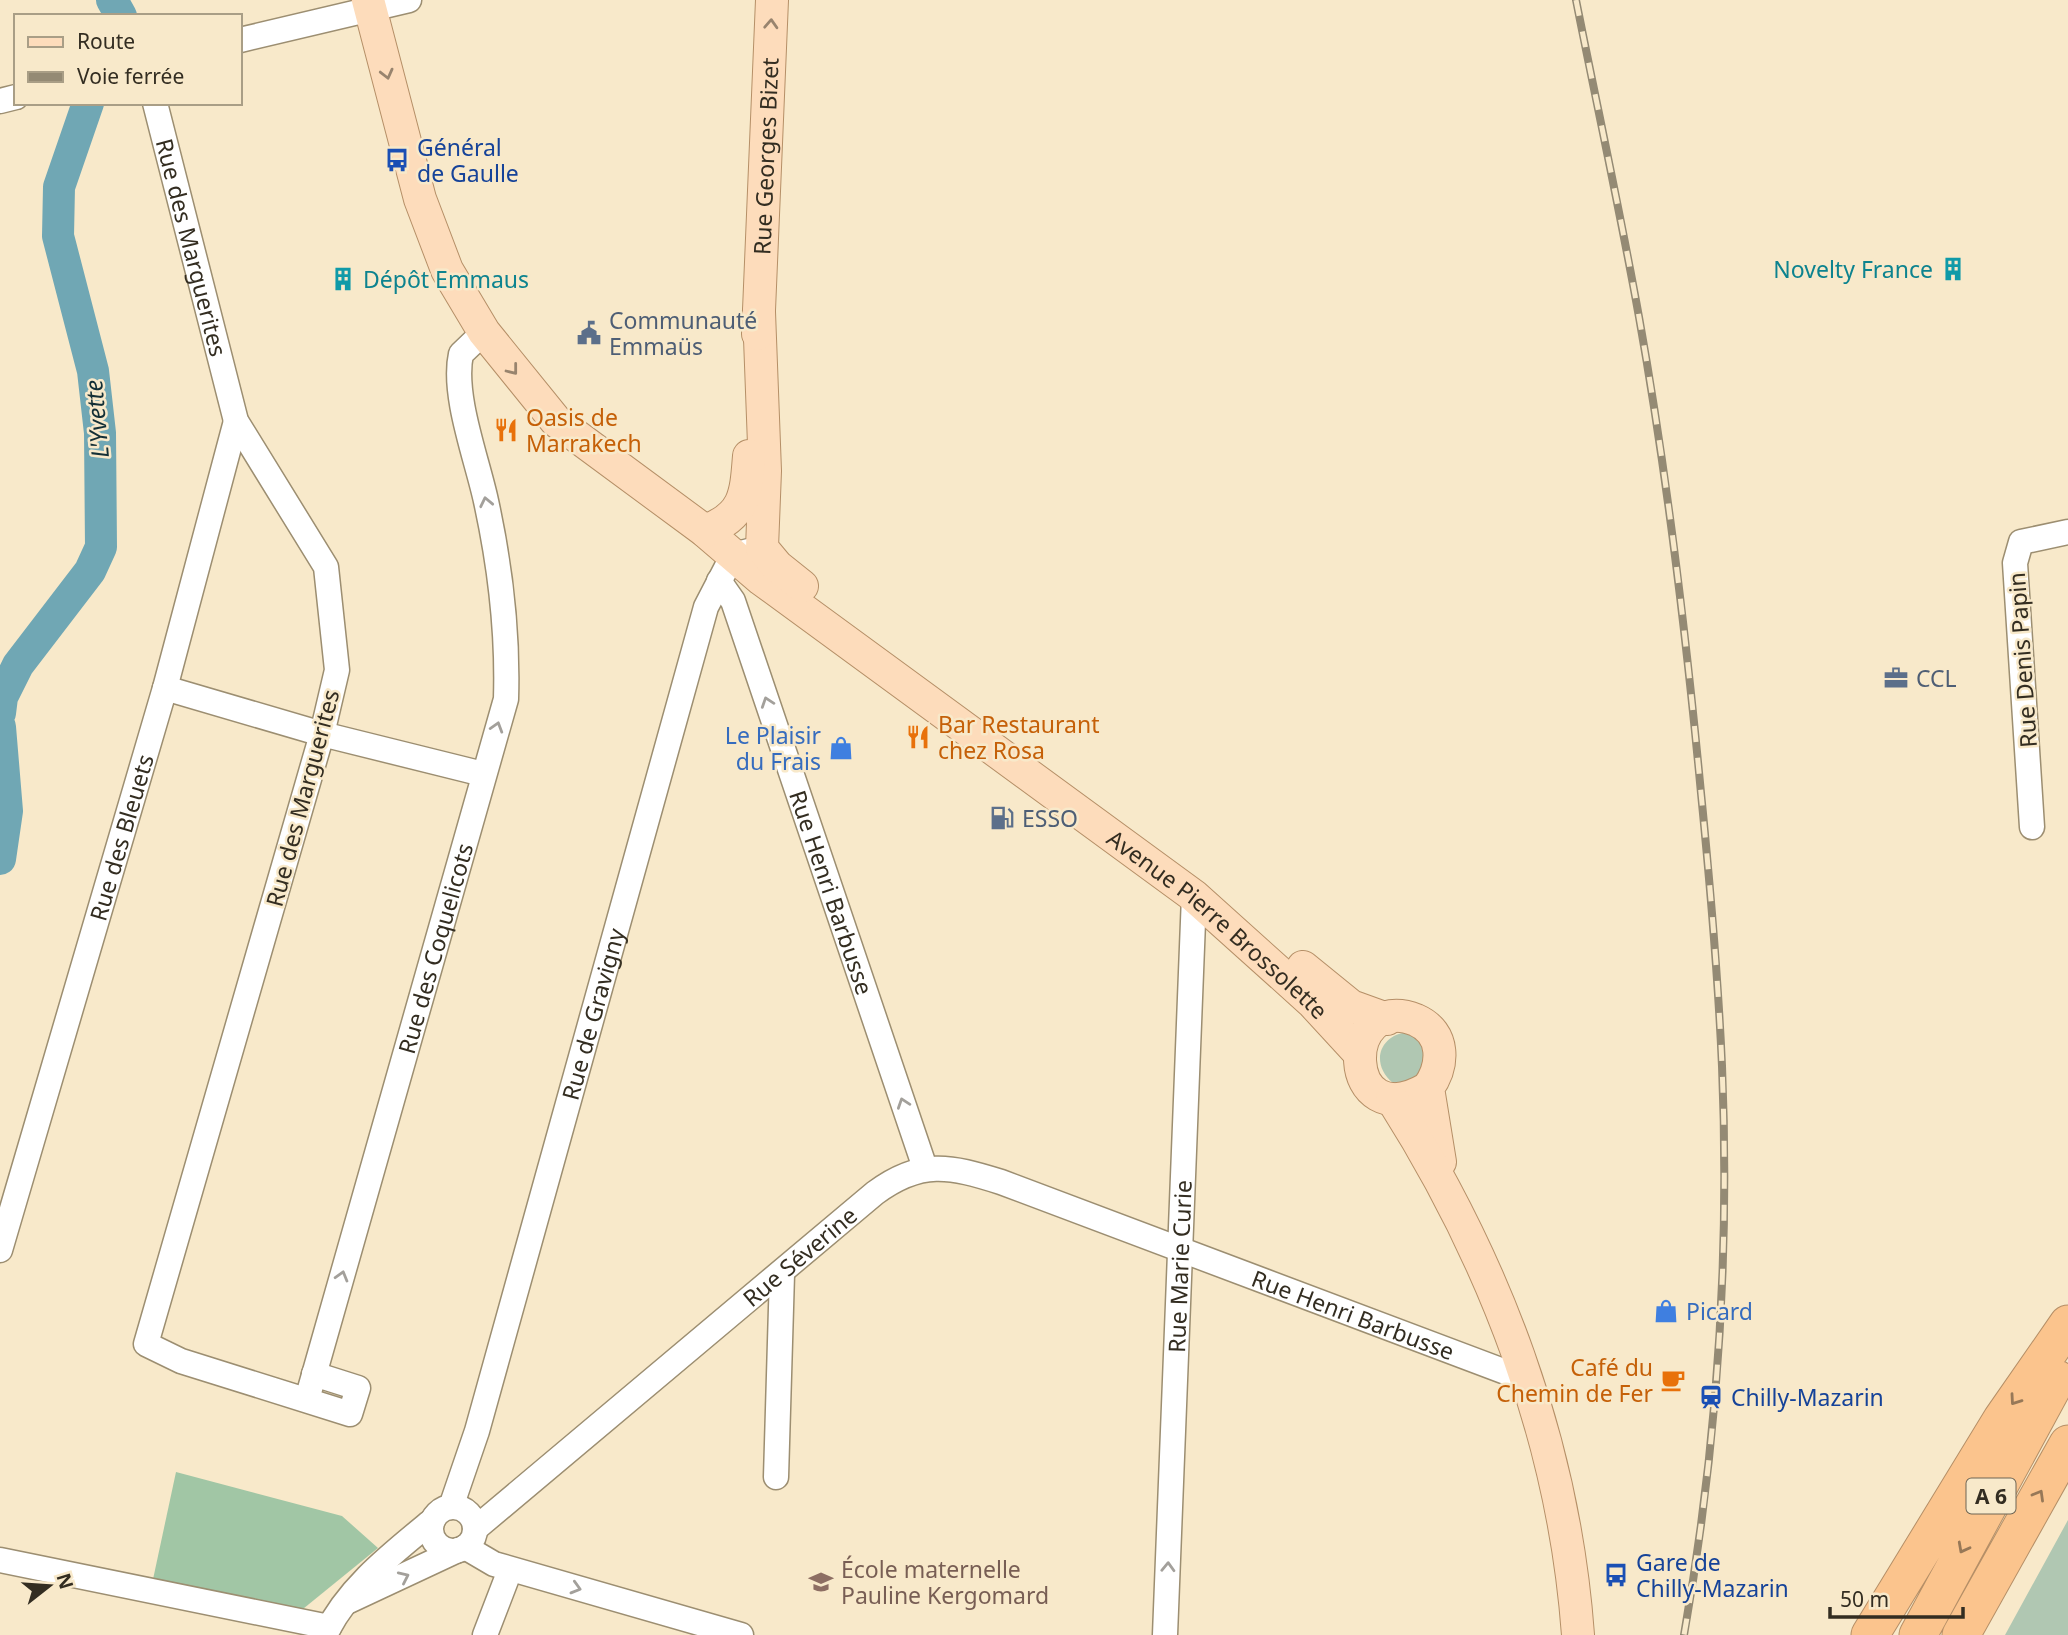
<svg xmlns="http://www.w3.org/2000/svg" width="2068" height="1635" font-family="'Noto Sans',sans-serif">
<rect width="100%" height="100%" fill="#f8e9ca"/>
<path fill="#b0c7b2" d="M 1408,1032 L 1430,1047 L 1418,1083 L 1393,1083 C 1370,1064 1379,1035 1408,1032 Z
M 2068,1520 L 2068,1635 L 2005,1635 Z"/>
<path fill="#a1c6a5" d="M 176,1472 L 342,1516 L 378,1548 L 298,1613 L 152,1584 Z"/>
<g fill="none" stroke-linecap="round" stroke-linejoin="round">
<path stroke="#70a7b4" stroke-width="32" d="M 112,0 L 121,16
M 0,713 L 2,697 L 18,665 L 90,571 L 101,547 L 100,433 L 93,371 L 58,236 L 59,187 L 88,103
M 0,727 L 7,811 L 0,859"/>
<g stroke="#9c8e71" stroke-width="27">
<g id="minor">
<path d="M 240,40 L 409,0"/>
<path d="M 0,101 L 16,97"/>
<path id="s1" d="M 155,103 L 236,421 L 326,567 L 337,670 L 322,734 L 146,1344 L 181,1361 L 350,1414 L 358,1388 L 314,1374"/>
<path id="s2" d="M 719,581 L 733,601 L 925,1168"/>
<path d="M 165,688 L 322,734 L 483,774"/>
<path d="M 2032,827 L 2015,563 L 2021,542 L 2068,532"/>
<path id="s3" d="M 0,1250 L 165,688 L 236,421"/>
<path id="s4" d="M 310,1389 L 506,699 C 508,635 500,565 486,501 C 477,459 452,395 461,354 L 484,332"/>
<path d="M 776,1477 L 782,1274"/>
<path id="s5" d="M 451,1507 L 477,1431 L 706,607 L 733,555 L 749,551"/>
<circle cx="453" cy="1529" r="22"/>
<path id="s6" d="M 475,1529 L 875,1193 C 921,1159 950,1166 1001,1182 L 1527,1380"/>
<path d="M 465,1547 L 494,1564 L 741,1635"/>
<path d="M 0,1560 L 329,1627"/>
<path d="M 349,1601 L 458,1550"/>
<path d="M 325,1635 C 348,1587 393,1553 433,1520"/>
<path d="M 485,1635 L 510,1570"/>
<path id="s7" d="M 1165,1635 L 1194,896"/>
</g>
</g>
<g stroke="#b58f67" stroke-width="34">
<g id="major">
<path id="s8" d="M 368,0 L 420,199 L 447,270 L 484,332 L 556,421 L 705,531 L 761,579 L 1194,896 L 1312,1002 L 1358,1052"/>
<path d="M 759,312 L 765,471 L 762,548 L 777,566 L 802,586"/>
<path id="s9" d="M 758,334 L 772,0"/>
<path d="M 705,531 C 745,516 746,495 749,456"/>
<path d="M 1303,967 L 1351,1006 L 1387,1019"/>
<path d="M 1428,1088 C 1340,1140 1339,989 1416,1020 C 1446,1033 1444,1066 1428,1088 L 1440,1162"/>
<path d="M 1392,1099 C 1495,1261 1564,1442 1578,1635"/>
</g>
</g>
<g stroke="#b58f67" stroke-width="39">
<path id="highway" d="M 1870,1635 L 2002,1419 L 2068,1324
M 1918,1635 L 2057,1379
M 1961,1635 L 2068,1444"/>
</g>
<use href="#minor" stroke="#fff" stroke-width="24"/>
<use href="#major" stroke="#fddcbb" stroke-width="32"/>
<use href="#highway" stroke="#fbc48d" stroke-width="37"/>
<g stroke="#948a74" stroke-width="8">
<path id="rail" d="M 1576,0 C 1597,106 1620,211 1639,317 C 1667,474 1686,634 1701,793 C 1710,884 1718,975 1722,1066 C 1730,1256 1717,1447 1684,1635"/>
</g>
<use href="#rail" stroke="#f8e9ca" stroke-width="5" stroke-dasharray="16" stroke-linecap="butt"/>
</g>
<defs><path id="oneway-chevron" d="M-2-3.5L2.5 0L-2 3.5" fill="none" stroke-width="1.6" stroke-linecap="round" stroke-linejoin="round" transform="scale(1.75)"/></defs>
<g stroke="#98846e">
<use href="#oneway-chevron" transform="translate(771 24) rotate(-87)"/>
<use href="#oneway-chevron" transform="translate(387 74) rotate(76)"/>
<use href="#oneway-chevron" transform="translate(513 370) rotate(52)"/>
</g>
<g stroke="#a3a09b">
<use href="#oneway-chevron" transform="translate(486 502) rotate(-102)"/>
<use href="#oneway-chevron" transform="translate(767 702) rotate(-109)"/>
<use href="#oneway-chevron" transform="translate(497 727) rotate(-73)"/>
<use href="#oneway-chevron" transform="translate(903 1103) rotate(-109)"/>
<use href="#oneway-chevron" transform="translate(342 1276) rotate(-74)"/>
<use href="#oneway-chevron" transform="translate(1168 1567) rotate(-88)"/>
<use href="#oneway-chevron" transform="translate(404 1577) rotate(-25)"/>
<use href="#oneway-chevron" transform="translate(576 1588) rotate(16)"/>
</g>
<g stroke="#977857">
<use href="#oneway-chevron" transform="translate(2015 1400) rotate(125)"/>
<use href="#oneway-chevron" transform="translate(2039 1495) rotate(-60)"/>
<use href="#oneway-chevron" transform="translate(1963 1548) rotate(118)"/>
</g>
<defs>
<g id="bus-bare" transform="scale(1.89)"><path d="M-5-6H5V4H4V6H2V4H-2V6H-4V4H-5ZM-3.5-4V0h7V-4ZM-3.5 1.2v1.5H-2V1.2ZM2 1.2v1.5H3.5V1.2Z" fill="#1a4fb4" stroke="#f8e9ca" stroke-width="2.5" paint-order="stroke"/></g>
<g id="building-bare" transform="scale(1.89)"><path d="M-4-6H4V6H1V3H-1V6H-4ZM-2.5-4.3h1.7v1.8h-1.7ZM.8-4.3h1.7v1.8H.8ZM-2.5-1h1.7V.8h-1.7ZM.8-1h1.7V.8H.8Z" fill="#0f9aa8" stroke="#f8e9ca" stroke-width="2.5" paint-order="stroke"/></g>
<g id="civic-bare" transform="scale(1.89)"><path d="M-.6-6.5H3V-4.5H.6V-3L4-1V1h2V6H-6V1h2V-1L-.6-3ZM-1.2 2.5V6h2.4V2.5Z" fill="#5c6f8a" stroke="#f8e9ca" stroke-width="2.5" paint-order="stroke"/></g>
<g id="restaurant-bare" transform="scale(1.89)"><path d="M-5-6h1v4h1v-4h1v4h1v-4h1v5L-1.5 .5V6h-2V.5L-5-1ZM5-6V6H3V1.5H1.5Q1.5-4 5-6Z" fill="#e8710a" stroke="#f8e9ca" stroke-width="2.5" paint-order="stroke"/></g>
<g id="office-bare" transform="scale(1.89)"><path d="M-6-3h4V-5.5h4V-3h4V5H-6ZM-1-4.5V-3h2v-1.5ZM-6 0V1H6V0Z" fill="#5c6f8a" stroke="#f8e9ca" stroke-width="2.5" paint-order="stroke"/></g>
<g id="shop-bare" transform="scale(1.89)"><path d="M-5-2.5h2.3a2.7 3.5 0 0 1 5.4 0H5L5.5 6h-11ZM-1.5-2.5h3a1.5 2.3 0 0 0-3 0Z" fill="#3f7fe0" stroke="#f8e9ca" stroke-width="2.5" paint-order="stroke"/></g>
<g id="fuel-bare" transform="scale(1.89)"><path d="M-5.5-6h7V0h2V4h1.3V-2.5L3-4.5l.8-.8L6-3V5H2.5V1h-1V6h-7ZM-4.2-4.7v3.2H.2V-4.7Z" fill="#5c6f8a" stroke="#f8e9ca" stroke-width="2.5" paint-order="stroke"/></g>
<g id="cafe-bare" transform="scale(1.89)"><path d="M-5.5-4.5H6V0H3Q3 3.5 0 3.5H-2.5Q-5.5 3.5-5.5 0ZM3-3.2v2h1.7v-2ZM-6 4.5H4V6H-6Z" fill="#e8710a" stroke="#f8e9ca" stroke-width="2.5" paint-order="stroke"/></g>
<g id="station-bare" transform="scale(1.89)"><path d="M-3-6H3Q5-6 5-4V2Q5 4 3 4L4.5 6H3L1.5 4h-3L-3 6H-4.5L-3 4Q-5 4-5 2V-4Q-5-6-3-6ZM-3.5-4v3h7v-3ZM-3.5 1v1.5H-2V1ZM2 1v1.5H3.5V1Z" fill="#1a4fb4" stroke="#f8e9ca" stroke-width="2.5" paint-order="stroke"/></g>
<g id="school-bare" transform="scale(1.89)"><path d="M0-5L7-2L0 1L-7-2ZM-4 1L0 2.5L4 1V4Q0 6-4 4Z" fill="#8d6e63" stroke="#f8e9ca" stroke-width="2.5" paint-order="stroke"/></g>
</defs>
<g fill-rule="evenodd">
<use href="#bus-bare" x="397" y="160"/>
<use href="#building-bare" x="1953" y="269"/>
<use href="#building-bare" x="343" y="279"/>
<use href="#civic-bare" x="589" y="333"/>
<use href="#restaurant-bare" x="506" y="430"/>
<use href="#office-bare" x="1896" y="678"/>
<use href="#restaurant-bare" x="918" y="737"/>
<use href="#shop-bare" x="841" y="748"/>
<use href="#fuel-bare" x="1002" y="818"/>
<use href="#shop-bare" x="1666" y="1311"/>
<use href="#cafe-bare" x="1673" y="1380"/>
<use href="#station-bare" x="1711" y="1397"/>
<use href="#bus-bare" x="1616" y="1575"/>
<use href="#school-bare" x="821" y="1582"/>
</g>
<g text-anchor="middle" dominant-baseline="central" stroke-width="5" stroke-linejoin="round" paint-order="stroke">
<rect fill="#f8e9ca" stroke="#6e6554" stroke-width="2" x="1966.5" y="1478.5" width="49" height="35" rx="5"/>
<g font-size="21" font-weight="bold" fill="#332d21">
<text x="1991" y="1496">A 6</text>
</g>
<g font-size="23" fill="#164399" stroke="#f8e9ca" text-anchor="start">
<text x="417" y="147">Général<tspan x="417" dy="26">de Gaulle</tspan></text>
<text x="1731" y="1397">Chilly-Mazarin</text>
<text x="1636" y="1562">Gare de<tspan x="1636" dy="26">Chilly-Mazarin</tspan></text>
</g>
<g font-size="23" fill="#332d21" stroke="#f8e9ca">
<text stroke="none"><textPath href="#s9" startOffset="178">Rue Georges Bizet</textPath></text>
<text stroke="none"><textPath href="#s1" startOffset="149">Rue des Marguerites</textPath></text>
<text transform="translate(2022 660) rotate(-94)">Rue Denis Papin</text>
<text transform="translate(302 798) rotate(-75)">Rue des Marguerites</text>
<text stroke="none"><textPath href="#s3" startOffset="430">Rue des Bleuets</textPath></text>
<text stroke="none"><textPath href="#s2" startOffset="332">Rue Henri Barbusse</textPath></text>
<text stroke="none"><textPath href="#s8" startOffset="1300">Avenue Pierre Brossolette</textPath></text>
<text stroke="none"><textPath href="#s4" startOffset="458">Rue des Coquelicots</textPath></text>
<text stroke="none"><textPath href="#s5" startOffset="513">Rue de Gravigny</textPath></text>
<text stroke="none"><textPath href="#s6" startOffset="424">Rue Séverine</textPath></text>
<text stroke="none"><textPath href="#s7" startOffset="369">Rue Marie Curie</textPath></text>
<text stroke="none"><textPath href="#s6" startOffset="1032">Rue Henri Barbusse</textPath></text>
</g>
<g font-size="23" fill="#0d838f" stroke="#f8e9ca" text-anchor="end">
<text x="1933" y="269">Novelty France</text>
<text x="363" y="279" text-anchor="start">Dépôt Emmaus</text>
</g>
<g font-size="23" fill="#4e5e75" stroke="#f8e9ca" text-anchor="start">
<text x="609" y="320">Communauté<tspan x="609" dy="26">Emmaüs</tspan></text>
<text x="1916" y="678">CCL</text>
<text x="1022" y="818">ESSO</text>
</g>
<g font-size="23" fill="#c56008" stroke="#f8e9ca" text-anchor="start">
<text x="526" y="417">Oasis de<tspan x="526" dy="26">Marrakech</tspan></text>
<text x="938" y="724">Bar Restaurant<tspan x="938" dy="26">chez Rosa</tspan></text>
<text x="1653" y="1367" text-anchor="end">Café du<tspan x="1653" dy="26">Chemin de Fer</tspan></text>
</g>
<g font-size="23" fill="#366cbe" stroke="#f8e9ca" text-anchor="end">
<text x="821" y="735">Le Plaisir<tspan x="821" dy="26">du Frais</tspan></text>
<text x="1686" y="1311" text-anchor="start">Picard</text>
</g>
<g font-size="23" fill="#785e54" stroke="#f8e9ca" text-anchor="start">
<text x="841" y="1569">École maternelle<tspan x="841" dy="26">Pauline Kergomard</tspan></text>
</g>
<g font-size="24" font-style="italic" fill="#132f36" stroke="#f8e9ca">
<text transform="translate(96 419) rotate(-95)">L'Yvette</text>
</g>
</g>
<rect x="14" y="14" width="228" height="91" fill="#f8e9ca" stroke="#a99e86" stroke-width="2"/>
<rect x="28" y="37" width="35" height="10" fill="#fddcbb" stroke="#a99e86" stroke-width="2"/>
<text x="77" y="49" font-size="21" fill="#332d21">Route</text>
<rect x="28" y="72" width="35" height="10" fill="#948a74" stroke="#a99e86" stroke-width="2"/>
<text x="77" y="84" font-size="21" fill="#332d21">Voie ferrée</text>
<g transform="translate(49 1586) rotate(73)" stroke="#f8e9ca" stroke-width="5" paint-order="stroke">
<path d="M0-5L12 26L0 18L-12 26Z" fill="#332d21"/>
<text y="-10" font-size="19" font-weight="bold" text-anchor="middle" fill="#332d21">N</text>
</g>
<path d="M1830 1607v10h133v-10" fill="none" stroke="#332d21" stroke-width="3.5"/>
<text x="1840" y="1607" font-size="21" fill="#332d21" stroke="#f8e9ca" stroke-width="5" paint-order="stroke">50 m</text>
</svg>
